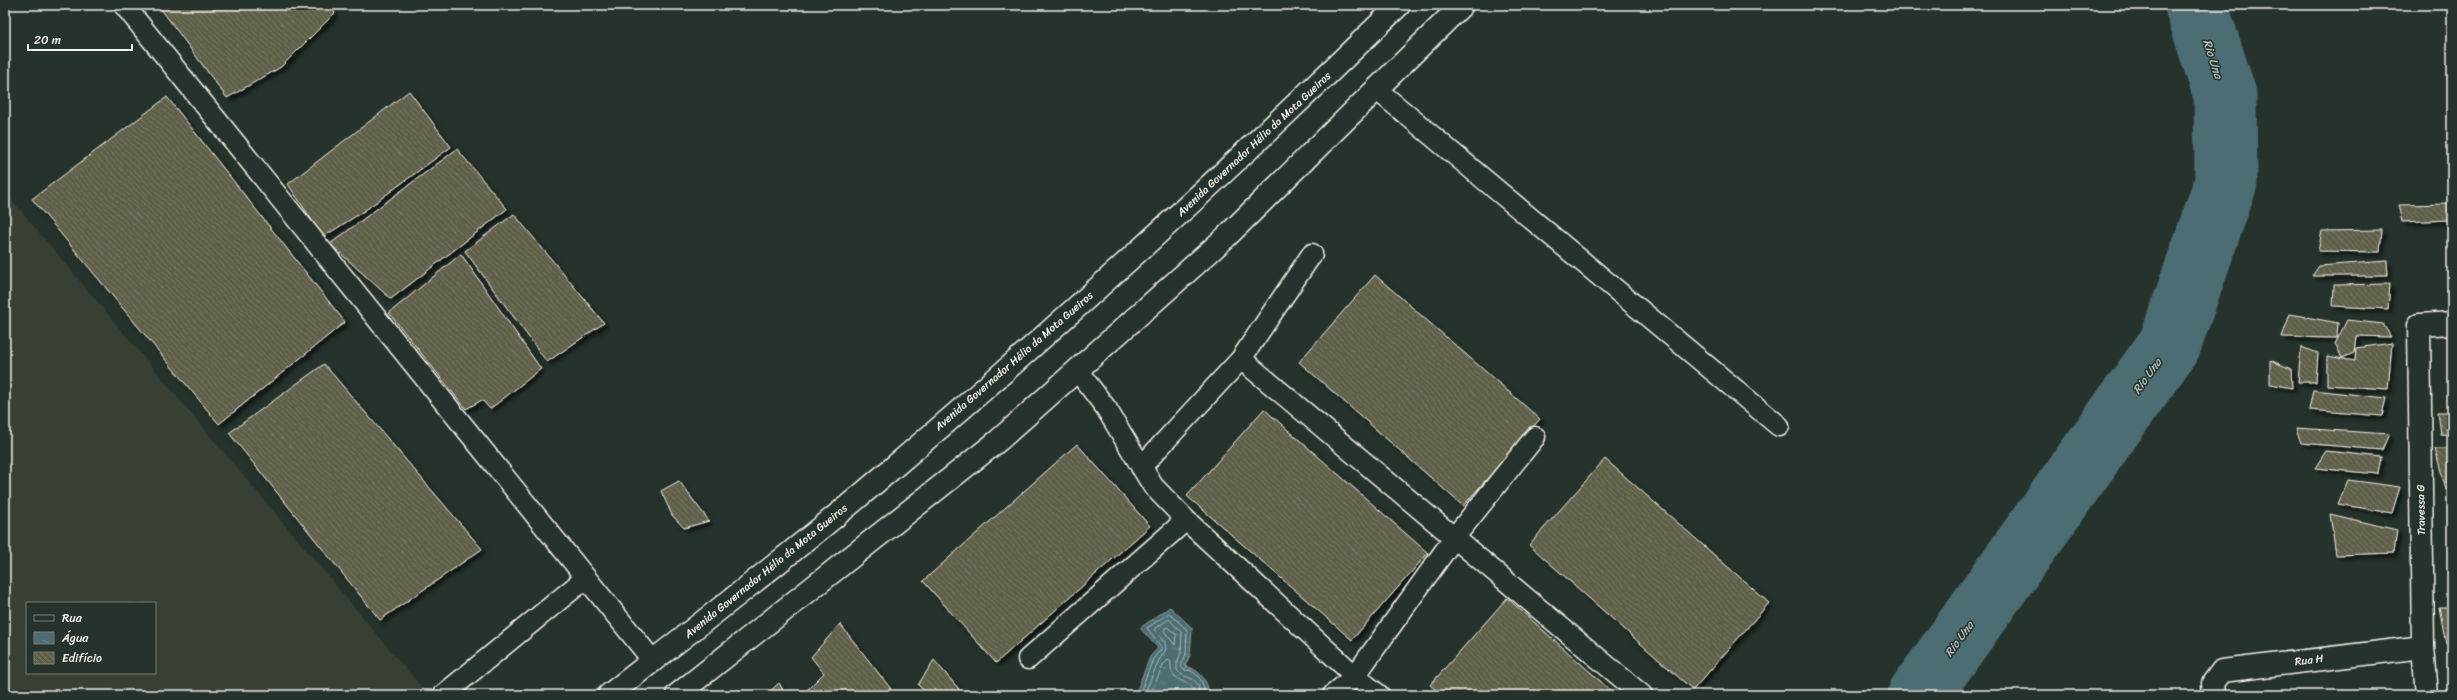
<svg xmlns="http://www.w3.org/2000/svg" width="2457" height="700" font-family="Sriracha,sans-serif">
<defs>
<pattern id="water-ripples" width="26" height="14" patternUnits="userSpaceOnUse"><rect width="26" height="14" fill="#4c6d73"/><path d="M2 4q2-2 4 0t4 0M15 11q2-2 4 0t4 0" fill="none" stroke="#668287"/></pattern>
<pattern id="building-back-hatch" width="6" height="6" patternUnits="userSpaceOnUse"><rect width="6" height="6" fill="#605f4a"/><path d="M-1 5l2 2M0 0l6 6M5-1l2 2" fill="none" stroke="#777664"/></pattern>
<filter id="shadow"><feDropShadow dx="3.5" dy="3.5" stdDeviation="2" flood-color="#0009"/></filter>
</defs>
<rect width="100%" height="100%" fill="#26332d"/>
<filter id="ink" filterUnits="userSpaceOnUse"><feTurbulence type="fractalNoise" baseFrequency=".025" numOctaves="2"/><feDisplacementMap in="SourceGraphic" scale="8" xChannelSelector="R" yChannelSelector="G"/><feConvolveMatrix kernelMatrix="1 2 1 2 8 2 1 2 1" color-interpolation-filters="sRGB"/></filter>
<g filter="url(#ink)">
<path fill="#374036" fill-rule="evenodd" d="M 5,192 L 428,695 L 5,695 ZM 27,603 L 155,603 L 155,673 L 27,673 Z"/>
<path fill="url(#water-ripples)" stroke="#8fa2a2" d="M 1170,607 L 1192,628 L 1190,655 L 1185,666 C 1198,669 1205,677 1209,691 L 1207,695 L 1135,695 L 1150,657 L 1158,648 L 1140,628 Z"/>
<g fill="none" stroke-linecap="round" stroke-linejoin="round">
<path stroke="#b1bcb9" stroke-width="1" d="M 1167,627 L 1176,634 L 1175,645 L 1164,631 Z
M 1139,695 L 1153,659 L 1162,648 L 1147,628 L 1169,613 L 1187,630 L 1186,654 L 1181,667 C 1185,672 1188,669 1193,672 C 1201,677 1205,687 1204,695
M 1144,695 L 1158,662 L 1166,649 L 1165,643 L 1154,629 L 1169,619 L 1182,633 L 1181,653 L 1177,663 L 1177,670 C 1185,681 1200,674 1199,695
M 1150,695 L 1163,665 L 1169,659 C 1172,662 1170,669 1173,674 C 1178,682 1188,681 1193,689 L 1193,695"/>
<path stroke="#4c6d73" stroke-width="63" d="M 1919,695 L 2170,344 L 2226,182 L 2225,95 L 2196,5"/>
</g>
<path fill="url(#building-back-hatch)" stroke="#f4f1e8" filter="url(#shadow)" d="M 158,5 L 329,5 L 335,13 L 281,67 L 227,98 Z
M 409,91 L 451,147 L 364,211 L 323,237 L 288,184 Z
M 167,97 L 345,322 L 219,424 L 32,199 Z
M 457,149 L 507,209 L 391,299 L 330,244 Z
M 2452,204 L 2449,220 L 2402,222 L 2398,205 Z
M 514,214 L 604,323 L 547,362 L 465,251 Z
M 2382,230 L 2380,252 L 2318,251 L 2322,231 Z
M 461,254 L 541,369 L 490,409 L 482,400 L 466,409 L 389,313 Z
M 2387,261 L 2388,276 L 2312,276 L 2319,266 Z
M 1375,275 L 1540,419 L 1463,506 L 1299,362 Z
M 2390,284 L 2388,309 L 2333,306 L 2334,285 Z
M 2290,314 L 2338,323 L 2337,338 L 2282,337 Z
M 2347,320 L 2383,324 L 2391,337 L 2356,336 L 2354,353 L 2342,358 L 2335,344 Z
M 2392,343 L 2388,389 L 2327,385 L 2327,356 L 2355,361 L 2356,348 Z
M 2301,347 L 2318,353 L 2316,382 L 2298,382 Z
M 2270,360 L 2291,369 L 2292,388 L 2270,384 Z
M 324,364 L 482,549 L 380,620 L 229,433 Z
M 2313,390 L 2386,398 L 2382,416 L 2309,410 Z
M 1264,409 L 1428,553 L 1352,640 L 1187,496 Z
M 2438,412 L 2452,412 L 2452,435 L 2441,434 Z
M 2296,428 L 2389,434 L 2382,450 L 2301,443 Z
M 1077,444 L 1150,526 L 996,663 L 923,581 Z
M 2435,449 L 2452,449 L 2452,489 L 2446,490 Z
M 2326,451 L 2381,457 L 2378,474 L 2315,468 Z
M 1605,459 L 1769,603 L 1693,690 L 1529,545 Z
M 2348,480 L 2400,487 L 2392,513 L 2338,504 Z
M 679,481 L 709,521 L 684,528 L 672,515 L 661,491 Z
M 2330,514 L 2397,530 L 2394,553 L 2336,555 Z
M 2448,557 L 2452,557 L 2452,588 L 2451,588 Z
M 1507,598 L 1616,695 L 1442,695 L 1430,685 Z
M 2439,607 L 2452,607 L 2452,643 L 2446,644 Z
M 840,624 L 891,689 L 882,695 L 802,695 L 824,673 L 811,657 Z
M 934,660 L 964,695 L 928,695 L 918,685 Z
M 779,683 L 786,695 L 766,695 Z"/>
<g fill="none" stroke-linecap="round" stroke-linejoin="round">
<g stroke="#f4f1e8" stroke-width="23">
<path id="lane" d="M 124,5 L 653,661
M 1376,89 L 1779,426
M 1241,359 L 1642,695
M 1077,370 L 1106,408 L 1153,486 L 1186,520 L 1355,676 L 1379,695
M 1141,467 L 1241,359 L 1312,254
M 1028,659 L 1186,520
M 443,695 L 586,578
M 1333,695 L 1355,676 L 1454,538 L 1535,437"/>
</g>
<g stroke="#f4f1e8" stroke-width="25">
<path id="street" d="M 2214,695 L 2213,683 L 2222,671 L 2423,647
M 2427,695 L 2423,647 L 2419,325 L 2452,323"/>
</g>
<g stroke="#f4f1e8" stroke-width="25">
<path id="secondary" d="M 609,695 C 700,624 793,553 881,478 C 1059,327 1232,168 1399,5
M 677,695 L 999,440 L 1226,237 L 1462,5"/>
</g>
<use href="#lane" stroke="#26332d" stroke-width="20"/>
<use href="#street" stroke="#26332d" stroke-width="22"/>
<use href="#secondary" stroke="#26332d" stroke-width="22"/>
</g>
</g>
<g text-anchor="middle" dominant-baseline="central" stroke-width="3" stroke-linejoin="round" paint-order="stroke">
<g font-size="11" fill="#f4f1e8" stroke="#26332d">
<text transform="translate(1254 144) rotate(-43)">Avenida Governador Hélio da Mota Gueiros</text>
<text transform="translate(1014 361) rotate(-41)">Avenida Governador Hélio da Mota Gueiros</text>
<text transform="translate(2421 510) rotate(-91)">Travessa G</text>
<text transform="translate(766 571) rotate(-39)">Avenida Governador Hélio da Mota Gueiros</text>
<text transform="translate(2309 660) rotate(-7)">Rua H</text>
</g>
<g font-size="12" font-style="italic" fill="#b1bcb9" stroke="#26332d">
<text transform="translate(2213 59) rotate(72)">Rio Una</text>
<text transform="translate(2147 376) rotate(-54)">Rio Una</text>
<text transform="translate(1959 639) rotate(-54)">Rio Una</text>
</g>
</g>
<rect width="2457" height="700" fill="none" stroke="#26332d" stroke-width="20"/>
<rect x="10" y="10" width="2437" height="680" fill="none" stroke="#f4f1e8" stroke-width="1.5" filter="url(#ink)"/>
<rect x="26" y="602" width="130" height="72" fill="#26332d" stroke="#787f78"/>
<rect x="34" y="615" width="20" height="6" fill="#26332d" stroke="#787f78"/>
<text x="62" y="622" font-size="12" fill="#f4f1e8">Rua</text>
<rect x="34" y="632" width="20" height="12" fill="url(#water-ripples)" stroke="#787f78"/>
<text x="62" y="642" font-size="12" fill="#f4f1e8">Água</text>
<rect x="34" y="652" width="20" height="12" fill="url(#building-back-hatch)" stroke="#787f78"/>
<text x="62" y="662" font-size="12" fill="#f4f1e8">Edifício</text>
<path d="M28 44v6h104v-6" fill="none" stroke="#f4f1e8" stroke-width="2"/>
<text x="34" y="44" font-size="12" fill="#f4f1e8" stroke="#26332d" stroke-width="3" paint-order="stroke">20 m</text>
</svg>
